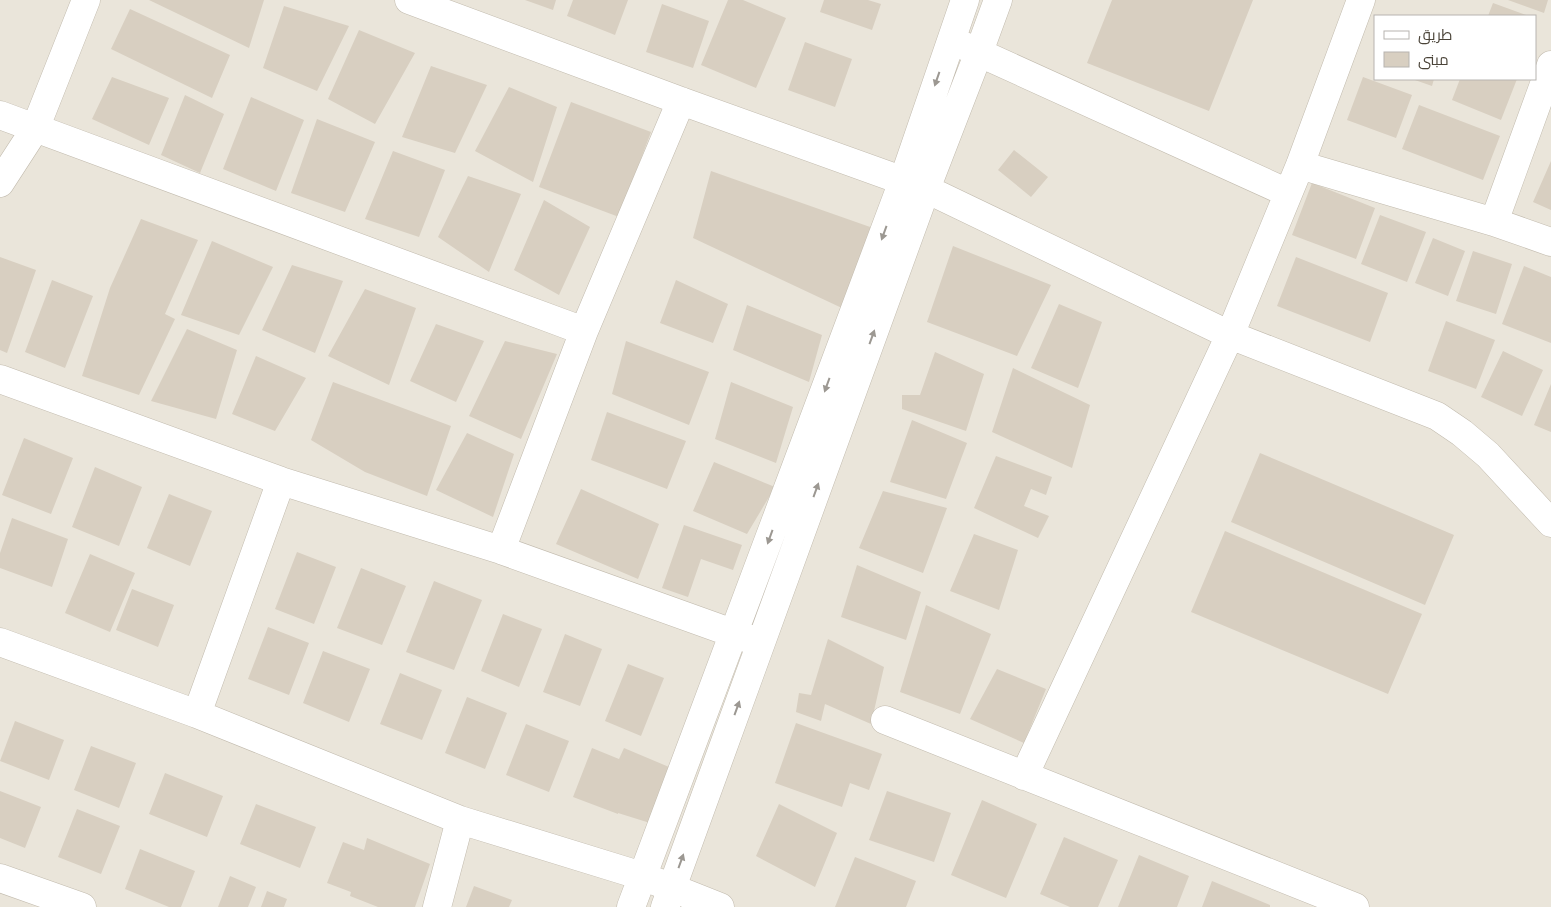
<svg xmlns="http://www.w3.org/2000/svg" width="1551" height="907" font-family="'PT Sans',Cairo,sans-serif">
<rect width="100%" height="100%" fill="#f6f3ec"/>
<path fill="#eae5da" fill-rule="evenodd" d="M 0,0 L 1551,0 L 1551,907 L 0,907 ZM 1375,16 L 1535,16 L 1535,79 L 1375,79 Z"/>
<path fill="#d8cfc1" d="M 149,0 L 264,0 L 249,48 Z
M 525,0 L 556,0 L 553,10 Z
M 573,0 L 628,0 L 615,35 L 567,16 Z
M 728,0 L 743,0 L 786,18 L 756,88 L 701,65 Z
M 824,0 L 868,0 L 881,4 L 872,30 L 820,12 Z
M 1112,0 L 1253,0 L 1209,111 L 1087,63 Z
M 1508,0 L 1548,0 L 1544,13 Z
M 1493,3 L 1529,16 L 1488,16 Z
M 662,4 L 709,21 L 693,68 L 646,52 Z
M 284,6 L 349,26 L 317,91 L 263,68 Z
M 130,9 L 230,55 L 212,98 L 111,49 Z
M 359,30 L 415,53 L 375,124 L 328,99 Z
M 805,42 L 852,59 L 835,107 L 788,90 Z
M 431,66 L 487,85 L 455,153 L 402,137 Z
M 112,77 L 169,98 L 149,145 L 92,119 Z
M 1363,77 L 1412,95 L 1396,138 L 1347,120 Z
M 1412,79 L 1434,79 L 1432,86 Z
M 1460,79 L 1517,79 L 1501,120 L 1452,100 Z
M 509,87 L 557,107 L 533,182 L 475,151 Z
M 185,95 L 224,114 L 200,173 L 161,155 Z
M 251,97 L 304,120 L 276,191 L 223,169 Z
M 571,102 L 651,132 L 619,217 L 539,187 Z
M 1419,105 L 1500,136 L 1483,180 L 1402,149 Z
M 317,119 L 375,142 L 345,212 L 291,193 Z
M 1014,150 L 1048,177 L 1031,197 L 998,170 Z
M 393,151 L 445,170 L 419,237 L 365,219 Z
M 1551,161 L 1551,210 L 1533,202 Z
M 711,171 L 873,228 L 844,309 L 693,238 Z
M 468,176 L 521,194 L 489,272 L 438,237 Z
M 1312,183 L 1375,208 L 1356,259 L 1292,235 Z
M 544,200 L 590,227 L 559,295 L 514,270 Z
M 1380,215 L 1426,232 L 1407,282 L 1361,264 Z
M 141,219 L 198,240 L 165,314 L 175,319 L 139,395 L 82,376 L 110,288 Z
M 1433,238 L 1465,251 L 1448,296 L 1415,283 Z
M 212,241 L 273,267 L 239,335 L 181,315 Z
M 953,246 L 1051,285 L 1017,356 L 927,322 Z
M 1473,251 L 1512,264 L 1496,314 L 1456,301 Z
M 0,257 L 36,270 L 7,353 L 0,350 Z
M 1296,257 L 1388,293 L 1370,342 L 1277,306 Z
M 292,265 L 343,281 L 315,353 L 262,330 Z
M 1524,266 L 1551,277 L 1551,343 L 1502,324 Z
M 52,280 L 93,296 L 65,368 L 25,352 Z
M 676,280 L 728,304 L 713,343 L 660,323 Z
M 365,289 L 416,308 L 389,385 L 328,356 Z
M 1059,304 L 1102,322 L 1078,388 L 1031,368 Z
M 747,305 L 822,335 L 809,382 L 733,350 Z
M 1446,321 L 1495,340 L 1476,389 L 1428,371 Z
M 436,324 L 484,341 L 456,402 L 410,381 Z
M 187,329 L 237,350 L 216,419 L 151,401 Z
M 505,341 L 557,354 L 521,439 L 469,416 Z
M 626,341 L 709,372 L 689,425 L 612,394 Z
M 1503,351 L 1543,370 L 1522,416 L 1481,397 Z
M 935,352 L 984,374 L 966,431 L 902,409 L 902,395 L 920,395 Z
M 256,356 L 306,378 L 275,431 L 232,414 Z
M 1013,368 L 1090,405 L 1072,468 L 992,432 Z
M 333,382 L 451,426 L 427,496 L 365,472 L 311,440 Z
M 731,382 L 793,407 L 776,463 L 715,439 Z
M 1551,384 L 1551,432 L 1534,425 Z
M 607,412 L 686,441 L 667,489 L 591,460 Z
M 912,420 L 967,443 L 946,499 L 890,482 Z
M 467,433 L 514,454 L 493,517 L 436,490 Z
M 24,438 L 73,458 L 51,514 L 2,495 Z
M 1260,453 L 1454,535 L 1425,605 L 1231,522 Z
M 996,456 L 1052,477 L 1046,495 L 1031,489 L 1024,506 L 1049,516 L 1038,538 L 974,508 Z
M 714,462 L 775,487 L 747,534 L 693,511 Z
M 95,467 L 142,487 L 119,546 L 72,527 Z
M 581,489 L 659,524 L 638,579 L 556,544 Z
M 883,491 L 947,508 L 923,573 L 859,548 Z
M 169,494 L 212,511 L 190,566 L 147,548 Z
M 12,518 L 68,539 L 52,587 L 0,568 L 0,553 Z
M 684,525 L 742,545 L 733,570 L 701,559 L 688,597 L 662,588 Z
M 1225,531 L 1422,614 L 1388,694 L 1191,612 Z
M 974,534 L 1018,550 L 999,610 L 950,591 Z
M 297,552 L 336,567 L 314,624 L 275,609 Z
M 90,554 L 135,573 L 110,632 L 65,613 Z
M 857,565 L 921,592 L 906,640 L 841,617 Z
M 361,568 L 406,586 L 382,645 L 337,628 Z
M 434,581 L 482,600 L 454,670 L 406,652 Z
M 132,589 L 174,605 L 158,647 L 116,630 Z
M 926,605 L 991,634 L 960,714 L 900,692 Z
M 503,614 L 542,629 L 519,687 L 481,671 Z
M 268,627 L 309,643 L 289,695 L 248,679 Z
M 565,634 L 602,649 L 580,706 L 543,692 Z
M 828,639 L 884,667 L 871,724 L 825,704 L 821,721 L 796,712 L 799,693 L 811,695 Z
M 323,651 L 370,669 L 349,722 L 303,703 Z
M 628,664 L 664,678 L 641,736 L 605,721 Z
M 997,669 L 1046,689 L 1024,743 L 970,719 Z
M 400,673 L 442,690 L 422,740 L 380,724 Z
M 467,697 L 507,713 L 485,769 L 445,753 Z
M 15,721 L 64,740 L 49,780 L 0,761 Z
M 796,723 L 882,754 L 869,790 L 850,783 L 842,807 L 775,783 Z
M 526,724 L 569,741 L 549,792 L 506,775 Z
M 91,746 L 136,763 L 119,808 L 74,790 Z
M 592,748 L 619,759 L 624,748 L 669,767 L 650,823 L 618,813 L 618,814 L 573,797 Z
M 165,773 L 223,796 L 207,837 L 149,814 Z
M 0,791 L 41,807 L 25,848 L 0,838 Z
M 887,791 L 951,813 L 934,862 L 869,840 Z
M 982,800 L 1037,824 L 1006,898 L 951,875 Z
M 256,804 L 316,827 L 300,868 L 240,844 Z
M 779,804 L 837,833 L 815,887 L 756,856 Z
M 77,809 L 120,826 L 101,874 L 58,857 Z
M 1064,837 L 1118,860 L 1098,907 L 1070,907 L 1040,894 Z
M 367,838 L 430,864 L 415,907 L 378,907 L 350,896 L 351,892 L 327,883 L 343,842 L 364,850 Z
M 140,849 L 195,871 L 181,907 L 169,907 L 125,889 Z
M 1139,855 L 1189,876 L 1177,907 L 1118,907 Z
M 855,857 L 916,881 L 906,907 L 835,907 Z
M 230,876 L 256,887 L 248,907 L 218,907 Z
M 1212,881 L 1270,905 L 1270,907 L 1202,907 Z
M 474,886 L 512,900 L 509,907 L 466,907 Z
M 267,891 L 287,899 L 284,907 L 261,907 Z"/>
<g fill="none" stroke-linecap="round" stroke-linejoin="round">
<g stroke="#c2bbae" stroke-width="29">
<path id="minor" d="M 409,0 L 681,101 L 926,189 L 1230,335 L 1437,416 L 1462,433 L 1488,455 L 1551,523
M 962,45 L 1288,193
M 0,115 L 584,331
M 1300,165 L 1494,222 L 1551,242
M 0,183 L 35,129 L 86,0
M 1494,222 L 1551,65
M 0,379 L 281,481 L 501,550 L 752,640
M 501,550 L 584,331 L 681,101
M 0,642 L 197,714 L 460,820 L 642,876 L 720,907
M 197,714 L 281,481
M 885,720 L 1355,907
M 1024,776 L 1230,335 L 1300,165 L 1361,0
M 0,878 L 82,907
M 437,907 L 460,820
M 631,907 L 903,181 L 965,0
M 665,907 L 926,189 L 979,52 L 998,0"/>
</g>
<use href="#minor" stroke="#fff" stroke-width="28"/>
</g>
<defs><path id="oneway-solid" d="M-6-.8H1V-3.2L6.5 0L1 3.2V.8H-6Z" transform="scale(1.25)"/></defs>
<g fill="#9c9892">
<use href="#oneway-solid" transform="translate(937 79) rotate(109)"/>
<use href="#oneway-solid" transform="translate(884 233) rotate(110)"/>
<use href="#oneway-solid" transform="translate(872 337) rotate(-70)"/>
<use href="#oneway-solid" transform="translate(827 385) rotate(110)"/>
<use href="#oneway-solid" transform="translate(816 490) rotate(-70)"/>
<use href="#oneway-solid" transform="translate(770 537) rotate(110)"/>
<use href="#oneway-solid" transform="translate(737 708) rotate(-70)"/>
<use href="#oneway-solid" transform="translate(681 861) rotate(-70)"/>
</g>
<rect x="1374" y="15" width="162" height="65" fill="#ffffff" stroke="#b7b4b0"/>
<rect x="1384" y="31" width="25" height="8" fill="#ffffff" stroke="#b7b4b0"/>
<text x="1418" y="40" font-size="15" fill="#4b4439">طريق</text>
<rect x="1384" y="52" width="25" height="15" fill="#d8cfc1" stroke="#b7b4b0"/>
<text x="1418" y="65" font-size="15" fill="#4b4439">مبنى</text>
</svg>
